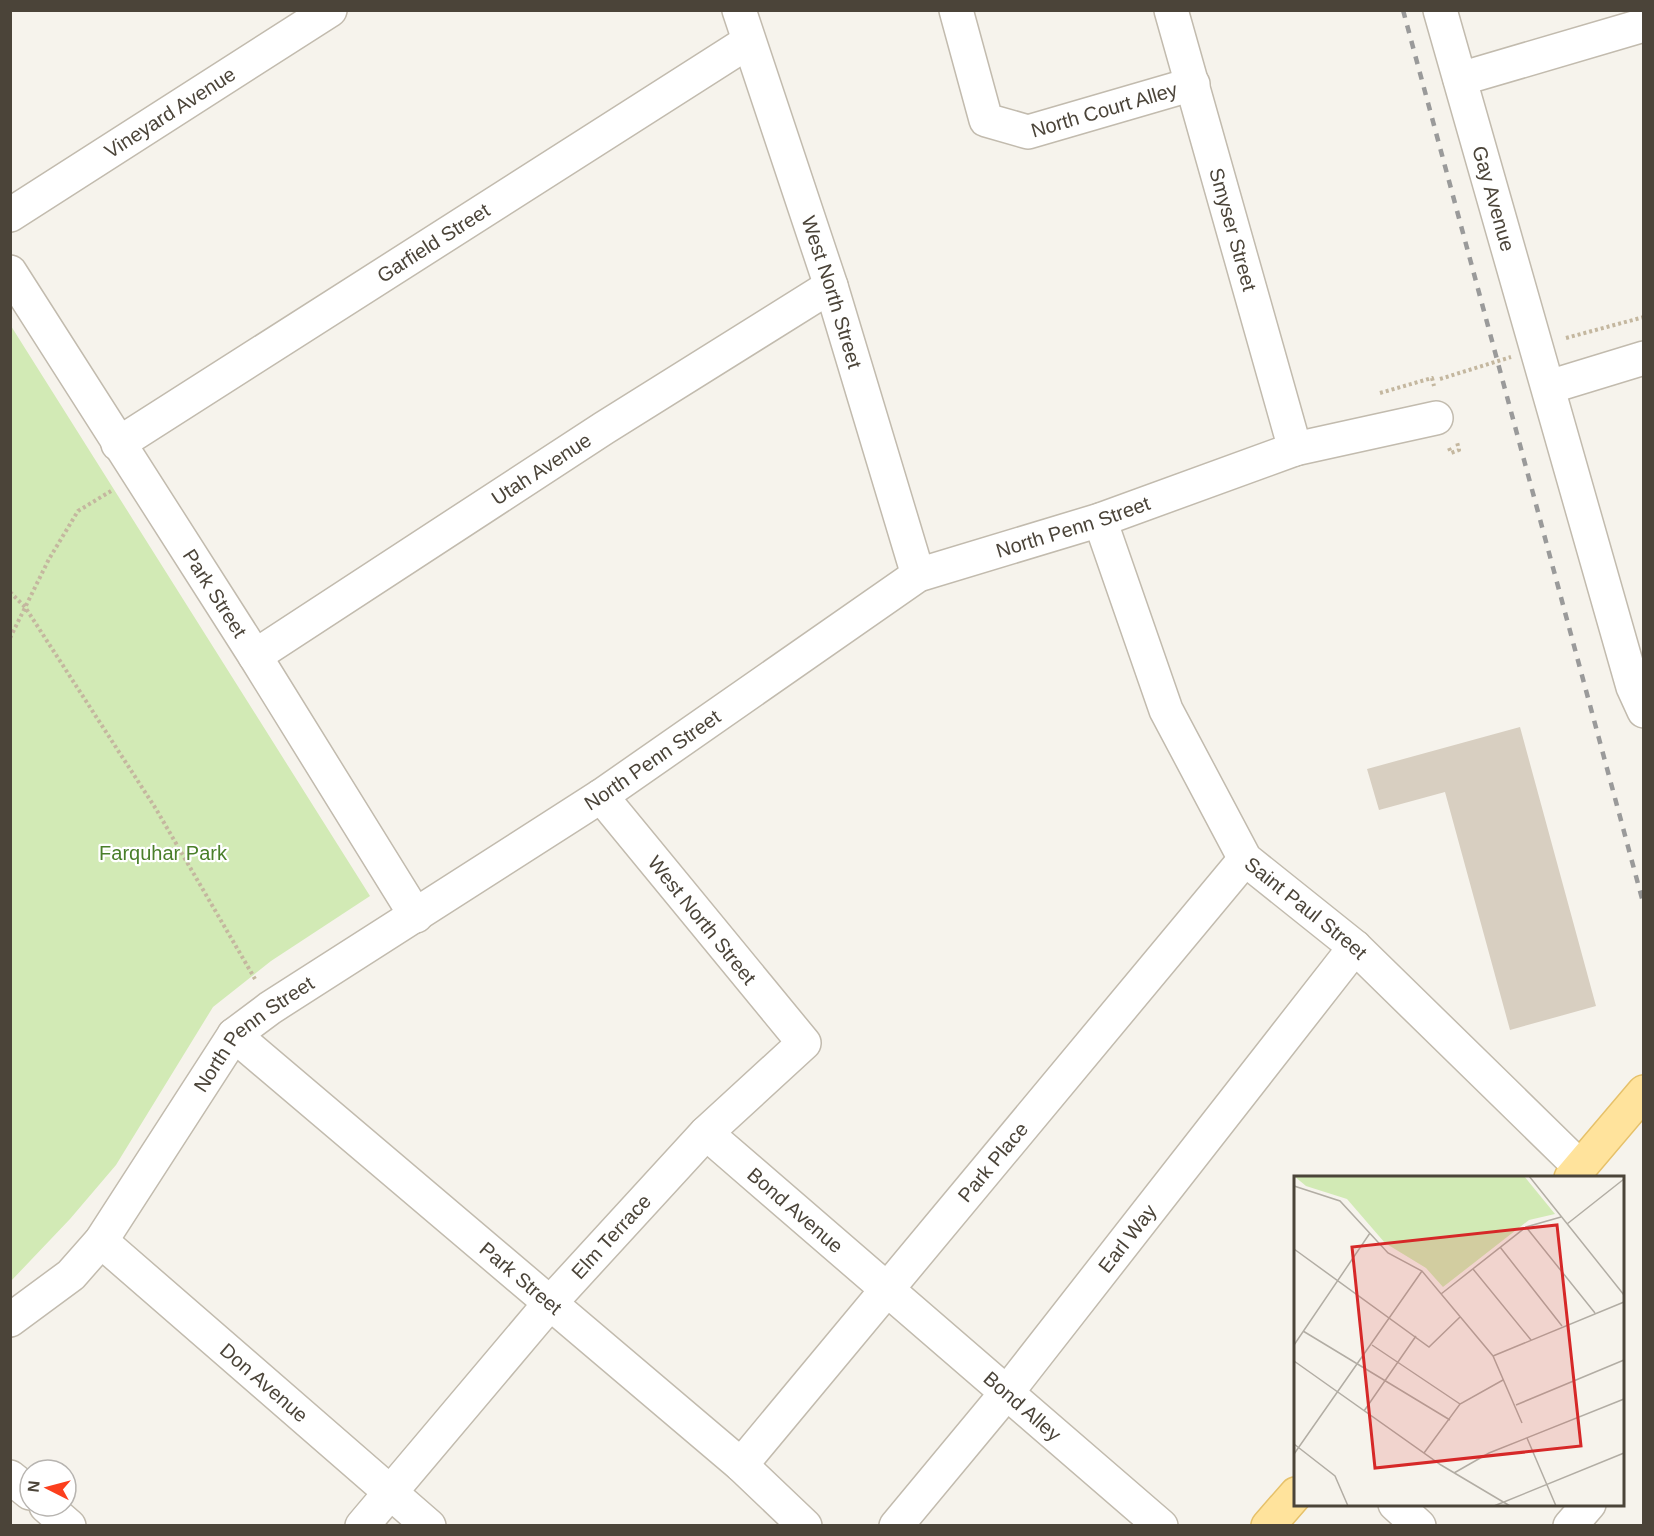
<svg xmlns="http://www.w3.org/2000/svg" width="1654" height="1536" font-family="Helvetica,sans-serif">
<rect width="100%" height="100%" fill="#f6f3ec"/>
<path fill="#d2eab5" d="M 11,326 L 370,896 L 271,961 L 213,1007 L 116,1165 L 70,1219 L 11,1281 Z"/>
<path fill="#d8cfc1" d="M 1520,727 L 1596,1006 L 1510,1030 L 1445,792 L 1379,810 L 1367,769 Z"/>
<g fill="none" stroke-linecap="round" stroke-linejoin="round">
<g stroke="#c2bbae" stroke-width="36">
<g id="minor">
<path id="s1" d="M 739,10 L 831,286 L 918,575"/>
<path id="s2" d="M 956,10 L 986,120 L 1028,132 L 1193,84"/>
<path id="s3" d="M 1171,10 L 1295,449"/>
<path id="s4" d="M 1440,10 L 1633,687 L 1644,711"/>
<path d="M 1460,79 L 1644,25"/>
<path id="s5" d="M 10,215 L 330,10"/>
<path id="s6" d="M 10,272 L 255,656 L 416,916"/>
<path d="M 1549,387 L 1644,358"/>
<path id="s7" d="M 118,444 L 748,42"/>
<path id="s8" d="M 1100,520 L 1166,710 L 1245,859 L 1355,947 L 1580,1167"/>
<path id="s9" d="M 255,656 L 604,428 L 831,286"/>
<path id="s10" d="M 234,1035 L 741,1465 L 805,1526"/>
<path id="s11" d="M 706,1133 L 1161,1526"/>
<path id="s12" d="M 101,1241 L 429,1526"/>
<path id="s13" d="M 10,1320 L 71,1275 L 101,1241 L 234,1035 L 270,1008 L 601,796 L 918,575 L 1100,520 L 1295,449 L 1436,418"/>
<path id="s14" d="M 741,1465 L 1245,859"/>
<path d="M 10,1477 L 30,1493"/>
<path d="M 1395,1504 L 1419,1526"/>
<path d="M 46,1506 L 69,1526"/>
<path id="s15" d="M 362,1526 L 551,1302 L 706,1133 L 804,1043 L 601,796"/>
<path id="s16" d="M 896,1526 L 1008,1391 L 1355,947"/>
<path d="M 1570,1526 L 1589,1504"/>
</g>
</g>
<g stroke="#e6c16a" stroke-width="36">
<path id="major" d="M 1571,1178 L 1644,1092
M 1268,1526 L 1296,1494"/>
</g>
<path stroke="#c4b79f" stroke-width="4" stroke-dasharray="3 3" stroke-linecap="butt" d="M 1566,338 L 1644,317
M 1380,393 L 1432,378 L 1434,386
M 1449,448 L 1451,453 L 1459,450 L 1457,442
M 10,592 L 25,607 L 156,809 L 255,979
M 10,638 L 49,559 L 78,511 L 111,491"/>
<use href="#minor" stroke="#fff" stroke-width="33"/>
<use href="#major" stroke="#ffe39c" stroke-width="33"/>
<path stroke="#9a9a9a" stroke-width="4.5" stroke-dasharray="8 8" stroke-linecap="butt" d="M 1403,10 L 1644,906"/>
<path stroke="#c4b79f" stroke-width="4" stroke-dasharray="3 3" stroke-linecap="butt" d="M 1440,379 L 1511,357"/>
</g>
<g text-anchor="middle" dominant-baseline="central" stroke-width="4.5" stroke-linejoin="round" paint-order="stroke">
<g font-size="20" fill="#4b4439" stroke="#fff">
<text stroke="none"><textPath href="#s2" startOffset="237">North Court Alley</textPath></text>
<text stroke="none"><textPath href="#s5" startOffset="190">Vineyard Avenue</textPath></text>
<text stroke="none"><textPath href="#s4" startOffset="196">Gay Avenue</textPath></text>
<text stroke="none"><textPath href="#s3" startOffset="228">Smyser Street</textPath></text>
<text stroke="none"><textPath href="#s7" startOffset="374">Garfield Street</textPath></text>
<text stroke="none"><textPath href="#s1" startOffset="297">West North Street</textPath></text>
<text stroke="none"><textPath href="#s9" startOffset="342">Utah Avenue</textPath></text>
<text stroke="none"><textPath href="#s13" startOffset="1353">North Penn Street</textPath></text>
<text stroke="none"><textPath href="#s6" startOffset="381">Park Street</textPath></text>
<text stroke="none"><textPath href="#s13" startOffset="867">North Penn Street</textPath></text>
<text stroke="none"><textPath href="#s8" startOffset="448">Saint Paul Street</textPath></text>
<text transform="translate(702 920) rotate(51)">West North Street</text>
<text stroke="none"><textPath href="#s13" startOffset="381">North Penn Street</textPath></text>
<text stroke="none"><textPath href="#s14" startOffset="394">Park Place</textPath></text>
<text stroke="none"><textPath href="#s11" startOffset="118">Bond Avenue</textPath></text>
<text stroke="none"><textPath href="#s15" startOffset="382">Elm Terrace</textPath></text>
<text stroke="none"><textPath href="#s16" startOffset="369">Earl Way</textPath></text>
<text stroke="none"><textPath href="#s10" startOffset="376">Park Street</textPath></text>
<text stroke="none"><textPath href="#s12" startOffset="216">Don Avenue</textPath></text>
<text stroke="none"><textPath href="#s11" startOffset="418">Bond Alley</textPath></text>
</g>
<g font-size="20" fill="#4a7f2a" stroke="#fff">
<text x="163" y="853">Farquhar Park</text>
</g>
</g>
<g transform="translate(1294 1176)">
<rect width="330" height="330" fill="#f6f3ec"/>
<path d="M 0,0 L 230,0 L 261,38 L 235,44 L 149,111 L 132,92 L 91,67 L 53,23 L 12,10 Z" fill="#d2eab5"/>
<path fill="none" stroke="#b2ada4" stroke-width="1.5" d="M 235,0 L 330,119M 0,10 L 46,25 L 94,77 L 128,95 L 199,180 L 228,247M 273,48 L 330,3M 232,51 L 301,137M 206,71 L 268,150M 0,73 L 135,171 L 166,141M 179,93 L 237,164M 147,118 L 232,51 L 267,41M 9,155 L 156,244M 0,169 L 76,57M 78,169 L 166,228M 199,180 L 330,126M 0,185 L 147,289 L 216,330M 222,229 L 330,184M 70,235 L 122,160M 233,262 L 262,330M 0,268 L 41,300 L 54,330M 130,277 L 166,228 L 209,204M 0,278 L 128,95M 160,297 L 195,277 L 330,223M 200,330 L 330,277"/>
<path fill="#d62828" fill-opacity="0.15" stroke="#d62828" stroke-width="3" d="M 263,49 L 287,270 L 81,292 L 58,71 Z"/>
<rect width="330" height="330" fill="none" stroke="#4b4439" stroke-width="3"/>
</g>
<rect width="1654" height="1536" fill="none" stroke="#4b4439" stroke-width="24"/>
<g transform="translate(48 1488) rotate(276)"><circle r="28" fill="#ffffff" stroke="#b7b4b0" stroke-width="1.5"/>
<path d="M0-4.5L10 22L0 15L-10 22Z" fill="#fc3f1d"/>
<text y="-9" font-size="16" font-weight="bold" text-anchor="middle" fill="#4b4439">N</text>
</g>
</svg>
